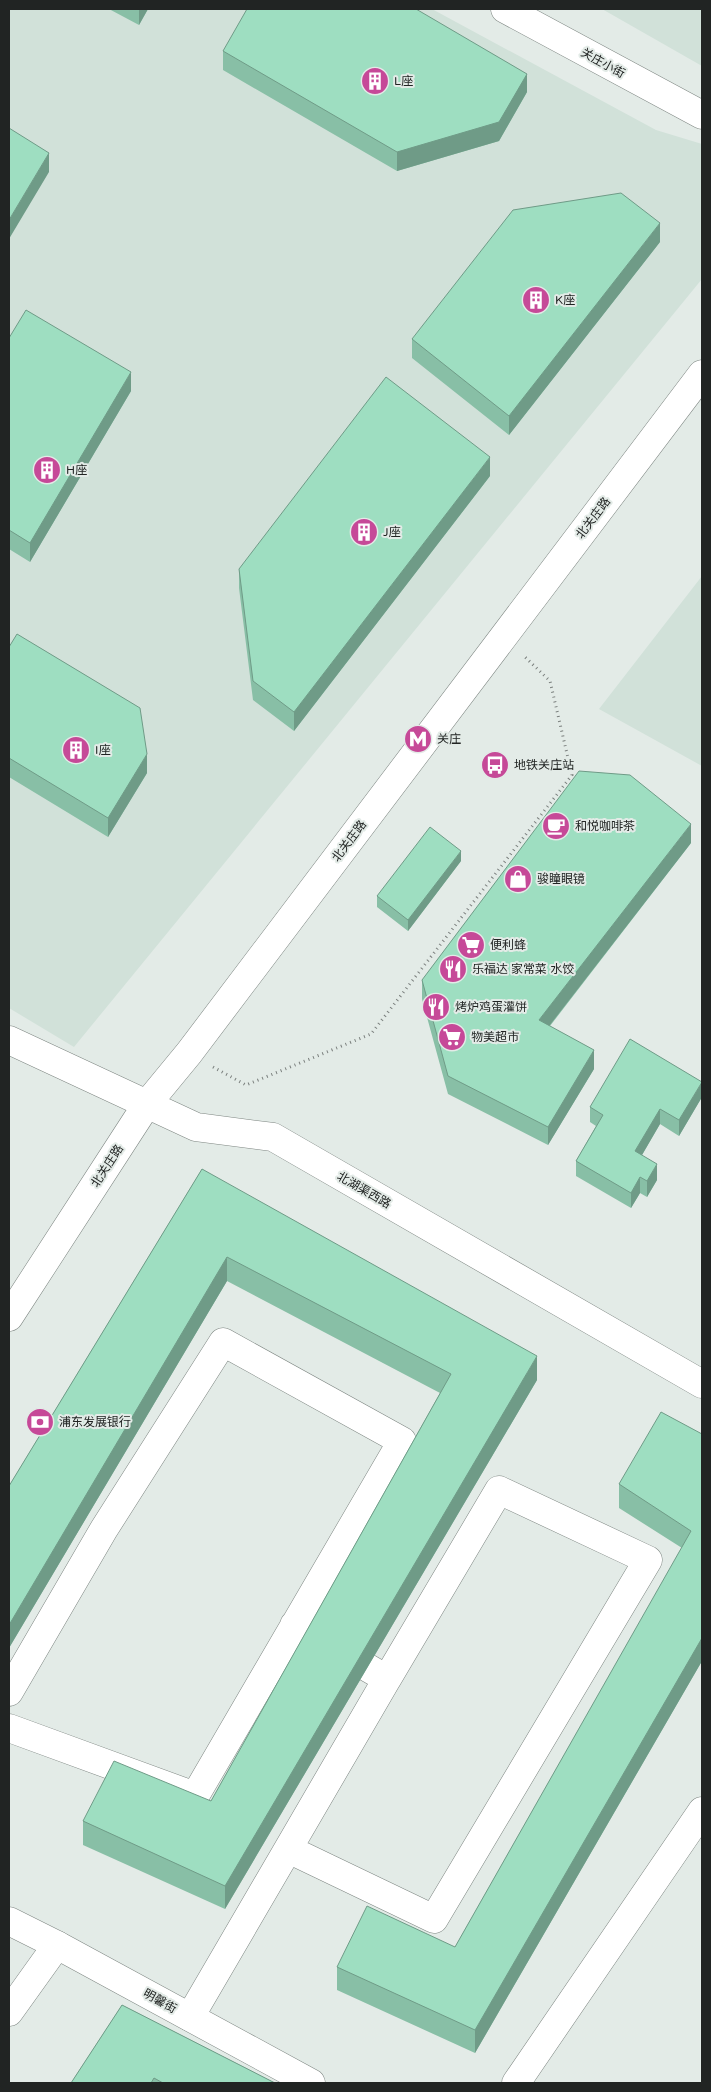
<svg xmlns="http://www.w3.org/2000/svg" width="711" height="2092" font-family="'Varela Round','Noto Sans SC',sans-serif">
<rect width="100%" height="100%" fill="#e3ebe7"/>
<path fill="#d1e1d9" d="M 9,9 L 432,9 L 656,130 L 702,144 L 702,279 L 74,1047 L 9,1008 Z
M 602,9 L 702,9 L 702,66 Z
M 702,576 L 702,766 L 599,709 Z"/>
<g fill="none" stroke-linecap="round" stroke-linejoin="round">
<g stroke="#7e8682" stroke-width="29">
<path id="street" d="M 505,9 L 702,115
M 294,1625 L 387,1679 L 288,1849 L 434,1919 L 648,1560 L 499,1490 L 387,1679
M 9,1692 L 104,1529 L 223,1342 L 402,1441 L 195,1796 L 9,1728
M 9,2012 L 57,1945
M 190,2017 L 288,1849
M 516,2083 L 702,1811"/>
</g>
<g stroke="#7e8682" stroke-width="29">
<path id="secondary" d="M 9,1040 L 196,1127 L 273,1137 L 702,1384
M 9,1317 L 147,1104 L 189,1053 L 702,374
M 9,1921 L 57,1945 L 311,2083"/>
</g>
<path stroke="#7a7f7d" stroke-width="3" stroke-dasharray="1 4" stroke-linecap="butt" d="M 213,1067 L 246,1085 L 371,1034 L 572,775 L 550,681 L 525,657"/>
<use href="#street" stroke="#fff" stroke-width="28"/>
<use href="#secondary" stroke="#fff" stroke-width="28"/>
</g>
<path fill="#88bfa6" d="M 109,9 L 148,9 L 139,25 Z
M 223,51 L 527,92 L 499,141 L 397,171 L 223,70 Z
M 660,242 L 509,435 L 412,358 L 412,339 Z
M 9,338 L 131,391 L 30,562 L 9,549 Z
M 490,476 L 294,731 L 253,700 L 239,588 L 239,569 Z
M 9,647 L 147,773 L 108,837 L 9,777 Z
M 691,843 L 550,1026 L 594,1069 L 548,1145 L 448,1094 L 422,999 L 422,980 Z
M 461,861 L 408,931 L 377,907 L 377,896 Z
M 702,1097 L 679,1136 L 660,1124 L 642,1155 L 657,1180 L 647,1197 L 640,1193 L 631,1208 L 576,1176 L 576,1161 L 596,1126 L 590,1122 L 590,1107 Z
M 202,1169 L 537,1380 L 225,1909 L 83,1845 L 83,1821 L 211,1801 L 440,1393 L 227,1281 L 9,1648 L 9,1486 Z
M 702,1434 L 702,1661 L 475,2053 L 337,1990 L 337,1967 L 455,1947 L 682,1548 L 619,1508 L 619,1484 Z
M 122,2005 L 275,2083 L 71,2083 Z"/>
<path fill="#6f9b87" d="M 139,9 L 148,9 L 139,25 Z
M 527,74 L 527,92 L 499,141 L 397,171 L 397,152 Z
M 49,153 L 49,172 L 9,239 L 9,220 Z
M 660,223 L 660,242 L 509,435 L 509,416 Z
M 131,372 L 131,391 L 30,562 L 30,543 Z
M 490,457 L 490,476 L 294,731 L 294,712 Z
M 147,754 L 147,773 L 108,837 L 108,818 Z
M 691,824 L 691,843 L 539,1039 L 539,1020 Z
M 461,851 L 461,861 L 408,931 L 408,920 Z
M 594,1050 L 594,1069 L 548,1145 L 548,1127 Z
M 702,1082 L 702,1097 L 679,1136 L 679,1120 Z
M 660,1109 L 660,1124 L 635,1167 L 635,1151 Z
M 657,1164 L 657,1180 L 647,1197 L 647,1181 Z
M 640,1177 L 640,1193 L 631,1208 L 631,1193 Z
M 227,1257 L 227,1281 L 9,1648 L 9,1625 Z
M 537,1356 L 537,1380 L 225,1909 L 225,1886 Z
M 702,1638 L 702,1661 L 475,2053 L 475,2030 Z"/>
<path fill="#9edec1" stroke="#6f9b87" d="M 247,9 L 416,9 L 527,74 L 499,122 L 397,152 L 223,51 Z
M 9,128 L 49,153 L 9,220 Z
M 621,193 L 660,223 L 509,416 L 412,339 L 513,210 Z
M 26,310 L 131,372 L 30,543 L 9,530 L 9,338 Z
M 386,377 L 490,457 L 294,712 L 253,681 L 239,569 Z
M 17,634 L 140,708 L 147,754 L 108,818 L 9,758 L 9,647 Z
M 579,771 L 630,775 L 691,824 L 539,1020 L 594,1050 L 548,1127 L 448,1076 L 422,980 Z
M 430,827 L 461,851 L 408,920 L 377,896 Z
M 630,1039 L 702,1082 L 679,1120 L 660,1109 L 635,1151 L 657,1164 L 647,1181 L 640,1177 L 631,1193 L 576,1161 L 603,1115 L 590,1107 Z
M 202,1169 L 537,1356 L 225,1886 L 83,1821 L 114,1761 L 211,1801 L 451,1374 L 227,1257 L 9,1625 L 9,1486 Z
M 661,1412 L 702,1434 L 702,1638 L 475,2030 L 337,1967 L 367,1906 L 455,1947 L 691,1531 L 619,1484 Z
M 122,2005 L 275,2083 L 163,2083 L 154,2078 L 151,2083 L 71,2083 Z"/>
<defs>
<g id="building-disc" transform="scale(1.4375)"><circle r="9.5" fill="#c64998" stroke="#e3ebe7"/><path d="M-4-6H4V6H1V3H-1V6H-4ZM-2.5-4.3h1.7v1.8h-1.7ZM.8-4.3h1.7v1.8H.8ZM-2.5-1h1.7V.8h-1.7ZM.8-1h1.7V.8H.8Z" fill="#fff"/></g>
<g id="metro-disc" transform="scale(1.4375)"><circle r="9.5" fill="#c64998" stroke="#e3ebe7"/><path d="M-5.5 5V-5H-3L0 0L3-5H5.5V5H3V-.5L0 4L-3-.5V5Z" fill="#fff"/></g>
<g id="bus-disc" transform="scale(1.4375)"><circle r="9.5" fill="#c64998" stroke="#e3ebe7"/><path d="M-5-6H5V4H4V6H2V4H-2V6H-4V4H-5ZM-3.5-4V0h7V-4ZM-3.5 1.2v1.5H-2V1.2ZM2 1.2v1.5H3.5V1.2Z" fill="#fff"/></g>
<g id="cafe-disc" transform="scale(1.4375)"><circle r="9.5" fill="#c64998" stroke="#e3ebe7"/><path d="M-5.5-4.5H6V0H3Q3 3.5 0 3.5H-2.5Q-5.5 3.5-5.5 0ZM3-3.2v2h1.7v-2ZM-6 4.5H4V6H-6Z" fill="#fff"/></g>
<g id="shop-disc" transform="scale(1.4375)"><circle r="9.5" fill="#c64998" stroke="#e3ebe7"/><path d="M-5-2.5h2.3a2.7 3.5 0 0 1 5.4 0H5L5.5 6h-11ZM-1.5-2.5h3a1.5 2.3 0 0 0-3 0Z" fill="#fff"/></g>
<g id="supermarket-disc" transform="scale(1.4375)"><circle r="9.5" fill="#c64998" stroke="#e3ebe7"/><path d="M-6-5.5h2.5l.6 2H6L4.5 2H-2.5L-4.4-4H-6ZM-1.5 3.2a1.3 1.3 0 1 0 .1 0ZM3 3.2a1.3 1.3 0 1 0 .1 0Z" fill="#fff"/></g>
<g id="restaurant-disc" transform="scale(1.4375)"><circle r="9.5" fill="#c64998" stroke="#e3ebe7"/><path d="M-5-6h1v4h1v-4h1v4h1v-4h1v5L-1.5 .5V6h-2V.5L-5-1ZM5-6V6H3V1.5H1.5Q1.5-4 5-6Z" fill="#fff"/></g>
<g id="bank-disc" transform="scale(1.4375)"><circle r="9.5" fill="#c64998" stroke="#e3ebe7"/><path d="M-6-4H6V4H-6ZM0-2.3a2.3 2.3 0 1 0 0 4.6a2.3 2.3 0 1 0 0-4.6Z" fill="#fff"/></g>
</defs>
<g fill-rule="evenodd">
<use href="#building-disc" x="375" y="81"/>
<use href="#building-disc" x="536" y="300"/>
<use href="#building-disc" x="47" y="470"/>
<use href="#building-disc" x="364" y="532"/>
<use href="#metro-disc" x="418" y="739"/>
<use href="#building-disc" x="76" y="750"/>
<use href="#bus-disc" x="495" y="765"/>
<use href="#cafe-disc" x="556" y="826"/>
<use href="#shop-disc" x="518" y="879"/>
<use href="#supermarket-disc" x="471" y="945"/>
<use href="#restaurant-disc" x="453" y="969"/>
<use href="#restaurant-disc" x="436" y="1007"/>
<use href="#supermarket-disc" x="452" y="1037"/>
<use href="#bank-disc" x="40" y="1422"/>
</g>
<g text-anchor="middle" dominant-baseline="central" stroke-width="4" stroke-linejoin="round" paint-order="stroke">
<g font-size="12" fill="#212423" stroke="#e3ebe7">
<text transform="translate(603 63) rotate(29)">关庄小街</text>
<text transform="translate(593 518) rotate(-53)">北关庄路</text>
<text transform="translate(349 841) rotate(-53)">北关庄路</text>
<text transform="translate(107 1166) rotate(-57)">北关庄路</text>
<text transform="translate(364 1190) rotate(30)">北湖渠西路</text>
<text transform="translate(160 2001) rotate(29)">明馨街</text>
</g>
<g font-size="12" fill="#212423" stroke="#e3ebe7" text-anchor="start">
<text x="394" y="81">L座</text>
<text x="555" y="300">K座</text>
<text x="66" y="470">H座</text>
<text x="383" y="532">J座</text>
<text x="437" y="739">关庄</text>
<text x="95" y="750">I座</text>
<text x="514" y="765">地铁关庄站</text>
<text x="575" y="826">和悦咖啡茶</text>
<text x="537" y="879">骏瞳眼镜</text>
<text x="490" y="945">便利蜂</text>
<text x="472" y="969">乐福达 家常菜 水饺</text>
<text x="455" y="1007">烤炉鸡蛋灌饼</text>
<text x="471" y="1037">物美超市</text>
<text x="59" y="1422">浦东发展银行</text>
</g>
</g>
<rect width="711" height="2092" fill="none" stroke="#212423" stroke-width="20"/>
</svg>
